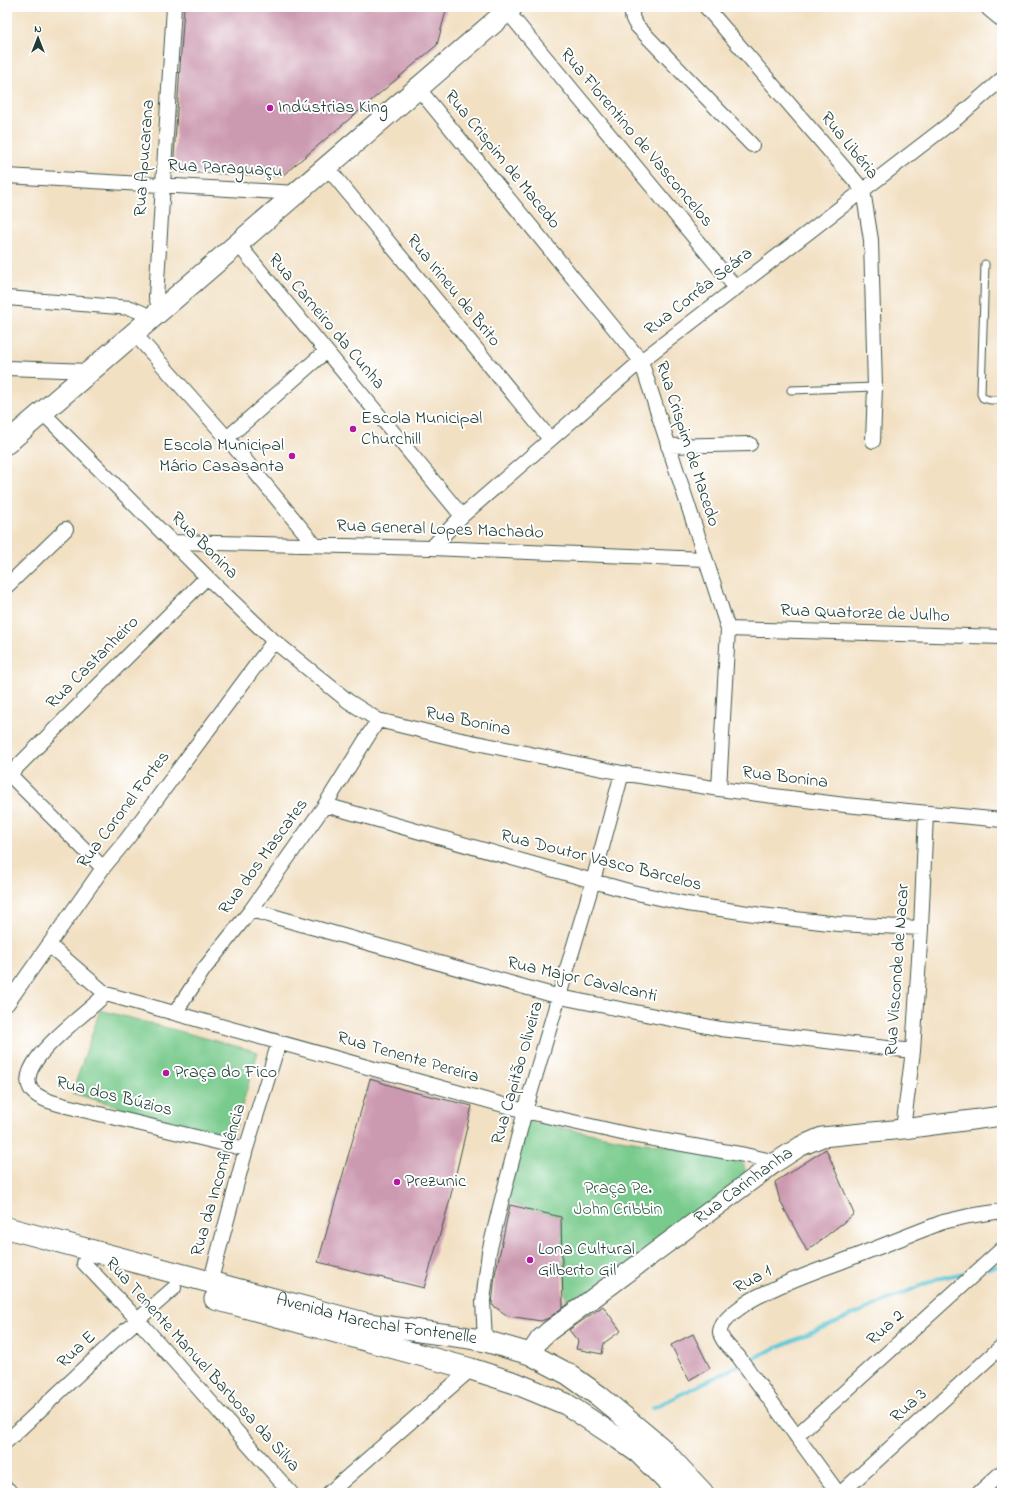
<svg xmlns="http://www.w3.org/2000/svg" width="1009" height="1500" font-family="'Indie Flower',sans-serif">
<rect width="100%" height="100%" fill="#fff"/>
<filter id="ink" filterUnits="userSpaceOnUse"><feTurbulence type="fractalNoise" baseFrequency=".025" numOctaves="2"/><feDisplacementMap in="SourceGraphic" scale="8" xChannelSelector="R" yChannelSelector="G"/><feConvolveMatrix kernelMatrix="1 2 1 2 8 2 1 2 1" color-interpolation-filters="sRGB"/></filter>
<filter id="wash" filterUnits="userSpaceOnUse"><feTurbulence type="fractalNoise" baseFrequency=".012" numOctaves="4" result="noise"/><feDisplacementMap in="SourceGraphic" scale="16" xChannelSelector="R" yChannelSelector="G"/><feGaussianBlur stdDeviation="0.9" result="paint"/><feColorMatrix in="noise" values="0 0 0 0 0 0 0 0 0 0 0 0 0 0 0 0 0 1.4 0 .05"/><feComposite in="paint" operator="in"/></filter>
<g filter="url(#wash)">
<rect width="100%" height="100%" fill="#f2e0c3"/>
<path fill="#79cb8d" stroke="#4c8460" d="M 100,1010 L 258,1052 L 232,1139 L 72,1093 Z
M 526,1121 L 626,1140 L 738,1157 L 745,1168 L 744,1181 L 567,1311 L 561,1217 L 533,1211 L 508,1202 Z"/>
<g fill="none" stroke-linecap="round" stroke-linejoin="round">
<path stroke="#59c4d4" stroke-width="4" d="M 988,1268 L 1002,1265
M 653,1408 L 762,1354 L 936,1279 L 969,1272"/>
</g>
<g id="blocks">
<path fill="#cc9ab0" d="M 184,7 L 447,7 L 437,45 L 282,176 L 173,172 Z
M 370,1079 L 405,1090 L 472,1106 L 448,1207 L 424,1288 L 318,1262 Z
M 826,1149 L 854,1214 L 807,1251 L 780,1201 L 775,1182 Z
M 510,1205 L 561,1217 L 563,1307 L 549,1318 L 541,1321 L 508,1316 L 492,1305 L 495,1275 Z
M 603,1306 L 621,1331 L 604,1343 L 602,1354 L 576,1349 L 578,1341 L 569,1330 Z
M 693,1334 L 710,1368 L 689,1380 L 671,1345 Z"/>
</g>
</g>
<g filter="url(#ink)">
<use href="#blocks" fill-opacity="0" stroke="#3f5549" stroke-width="1"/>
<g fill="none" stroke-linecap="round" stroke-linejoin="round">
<g stroke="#3f5549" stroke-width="9">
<path id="lane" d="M 985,264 L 981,394 L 983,398 L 990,400 L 1002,400
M 791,390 L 875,387"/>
</g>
<g stroke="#3f5549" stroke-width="16">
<path id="street" d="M 635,7 C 629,14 633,20 637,26 L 752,145
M 706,7 L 863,190 L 871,240 L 875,387 L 873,441
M 507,11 L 736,288
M 418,88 L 641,361 L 714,585 L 728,629 L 719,789
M 327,167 L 550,439
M 7,176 L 297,193
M 238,244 L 462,516
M 7,298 L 131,308 L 152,317
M 160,310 L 156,297 L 174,7
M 134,333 L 227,438 L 315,545
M 7,368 L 90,371
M 43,413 L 207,577 L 274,641 L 348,701 L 378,720 L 457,739 L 622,773 L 719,789 L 845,805 L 1002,820
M 227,438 L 326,351
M 668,446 L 750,444
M 173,542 L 431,548 L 705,559
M 431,548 L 462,516 L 641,361 L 957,118 L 1002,79
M 7,586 L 66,529
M 728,629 L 1002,637
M 7,772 L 103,868
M 7,777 L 207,577
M 325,805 L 632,892 L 687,904 L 761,915 L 838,924 L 921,928
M 251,910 L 560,997 L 721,1029 L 913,1051
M 49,945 L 106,994 L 525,1111 L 626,1134 L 745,1155 L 776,1162
M 106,994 C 96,1003 86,1012 76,1020 C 62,1033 15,1069 32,1091 C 39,1099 52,1102 62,1105 L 246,1149
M 7,1004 L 103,868 L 127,839 L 274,641
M 175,1013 L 204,969 L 251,910 L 325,805 L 378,720
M 903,1129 L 913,1051 L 921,928 L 926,814
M 84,1263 L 138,1320 L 291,1493
M 210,1283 L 246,1149 L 279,1042
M 485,1341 L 483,1301 L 489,1252 L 501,1203 L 525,1111 L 593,881 L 622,773
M 796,1436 L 1002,1249
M 7,1441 L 117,1338 L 174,1288
M 329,1493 L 471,1369
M 838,1493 L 738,1356 C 732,1350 721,1341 720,1332 C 720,1318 753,1298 765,1293 C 788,1281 813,1272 838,1263 C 873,1249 908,1236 943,1222 L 969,1216 L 1002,1211
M 841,1493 L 1002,1346
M 979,1493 L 1002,1472"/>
</g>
<g stroke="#3f5549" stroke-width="21">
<g id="secondary">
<path d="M 990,7 L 1002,17"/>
<path id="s1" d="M 530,1354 L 540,1339 L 549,1331 L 776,1162 L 801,1146 L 822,1137 L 903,1129 L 1002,1116"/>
<path d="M 7,1492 L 7,1493"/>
</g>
</g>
<g stroke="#3f5549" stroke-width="23">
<g id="primary">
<path d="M 7,443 L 512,7"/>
<path id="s2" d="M 7,1228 L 368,1324 L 463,1337 L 485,1341 L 530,1354 L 568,1374 L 599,1396 L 660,1447 L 703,1493"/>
<path d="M 215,1299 L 471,1369 L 515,1383 L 566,1404 L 619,1439 L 639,1453 L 679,1493"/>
</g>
</g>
<use href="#lane" stroke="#fff" stroke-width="7"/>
<use href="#street" stroke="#fff" stroke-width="14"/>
<use href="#secondary" stroke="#fff" stroke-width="19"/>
<use href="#primary" stroke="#fff" stroke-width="21"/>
</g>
</g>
<g fill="#b5179e" stroke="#fff" stroke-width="1.5">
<circle cx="270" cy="108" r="4"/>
<circle cx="353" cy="429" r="4"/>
<circle cx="292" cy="456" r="4"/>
<circle cx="166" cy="1073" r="4"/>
<circle cx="397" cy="1182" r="4"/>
<circle cx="530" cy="1260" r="4"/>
</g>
<g text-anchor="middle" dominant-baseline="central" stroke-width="4" stroke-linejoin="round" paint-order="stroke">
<g font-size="18" fill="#1f3d34" stroke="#fff" text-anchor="start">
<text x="278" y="108">Indústrias King</text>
<text x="361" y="419">Escola Municipal<tspan x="361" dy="21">Churchill</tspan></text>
<text x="284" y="446" text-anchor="end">Escola Municipal<tspan x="284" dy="21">Mário Casasanta</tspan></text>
<text x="174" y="1073">Praça do Fico</text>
<text x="405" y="1182">Prezunic</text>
<text x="538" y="1250">Lona Cultural<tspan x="538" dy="21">Gilberto Gil</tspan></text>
</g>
<g font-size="18" fill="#1f3d34" stroke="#fff">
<text transform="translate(636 138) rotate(50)">Rua Florentino de Vasconcelos</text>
<text transform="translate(849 146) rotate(51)">Rua Libéria</text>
<text transform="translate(145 158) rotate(-86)">Rua Apucarana</text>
<text transform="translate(502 160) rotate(51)">Rua Crispim de Macedo</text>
<text transform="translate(225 169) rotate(3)">Rua Paraguaçu</text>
<text transform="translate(453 291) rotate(51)">Rua Irineu de Brito</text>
<text transform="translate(699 292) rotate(-38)">Rua Corrêa Seára</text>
<text transform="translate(326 322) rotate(50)">Rua Carneiro da Cunha</text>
<text transform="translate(687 444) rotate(72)">Rua Crispim de Macedo</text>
<text transform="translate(440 530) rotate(2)">Rua General Lopes Machado</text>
<text transform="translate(204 546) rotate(45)">Rua Bonina</text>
<text transform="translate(865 614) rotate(2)">Rua Quatorze de Julho</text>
<text transform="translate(93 663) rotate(-45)">Rua Castanheiro</text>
<text transform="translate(468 722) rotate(12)">Rua Bonina</text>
<text transform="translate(785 778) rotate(7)">Rua Bonina</text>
<text transform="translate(124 810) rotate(-53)">Rua Coronel Fortes</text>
<text transform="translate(264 857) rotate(-54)">Rua dos Mascates</text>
<text transform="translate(601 861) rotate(14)">Rua Doutor Vasco Barcelos</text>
<text transform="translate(898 970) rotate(-86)">Rua Visconde de Nacar</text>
<text transform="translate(582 980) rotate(13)">Rua Major Cavalcanti</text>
<text transform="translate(408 1058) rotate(16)">Rua Tenente Pereira</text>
<text transform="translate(518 1073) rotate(-74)">Rua Capitão Oliveira</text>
<text transform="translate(114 1097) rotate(14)">Rua dos Búzios</text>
<text transform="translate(219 1180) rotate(-74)">Rua da Inconfidência</text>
<text stroke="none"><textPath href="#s1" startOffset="273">Rua Carinhanha</textPath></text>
<text transform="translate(753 1280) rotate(-29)">Rua 1</text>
<text stroke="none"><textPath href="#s2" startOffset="381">Avenida Marechal Fontenelle</textPath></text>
<text transform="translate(886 1328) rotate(-43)">Rua 2</text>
<text transform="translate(77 1350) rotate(-43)">Rua E</text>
<text transform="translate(202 1365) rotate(48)">Rua Tenente Manuel Barbosa da Silva</text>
<text transform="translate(909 1406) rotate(-42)">Rua 3</text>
</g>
<g font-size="18" fill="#36604a" stroke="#fff">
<text x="618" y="1189">Praça Pe.<tspan x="618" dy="21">John Cribbin</tspan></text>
</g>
</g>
<rect width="1009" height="1500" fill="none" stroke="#fff" stroke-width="24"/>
<g transform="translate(38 38)" stroke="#ffffff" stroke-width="3" paint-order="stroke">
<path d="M0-3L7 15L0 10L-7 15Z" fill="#1f3d34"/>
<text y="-6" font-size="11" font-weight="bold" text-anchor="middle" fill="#1f3d34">N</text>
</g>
</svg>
